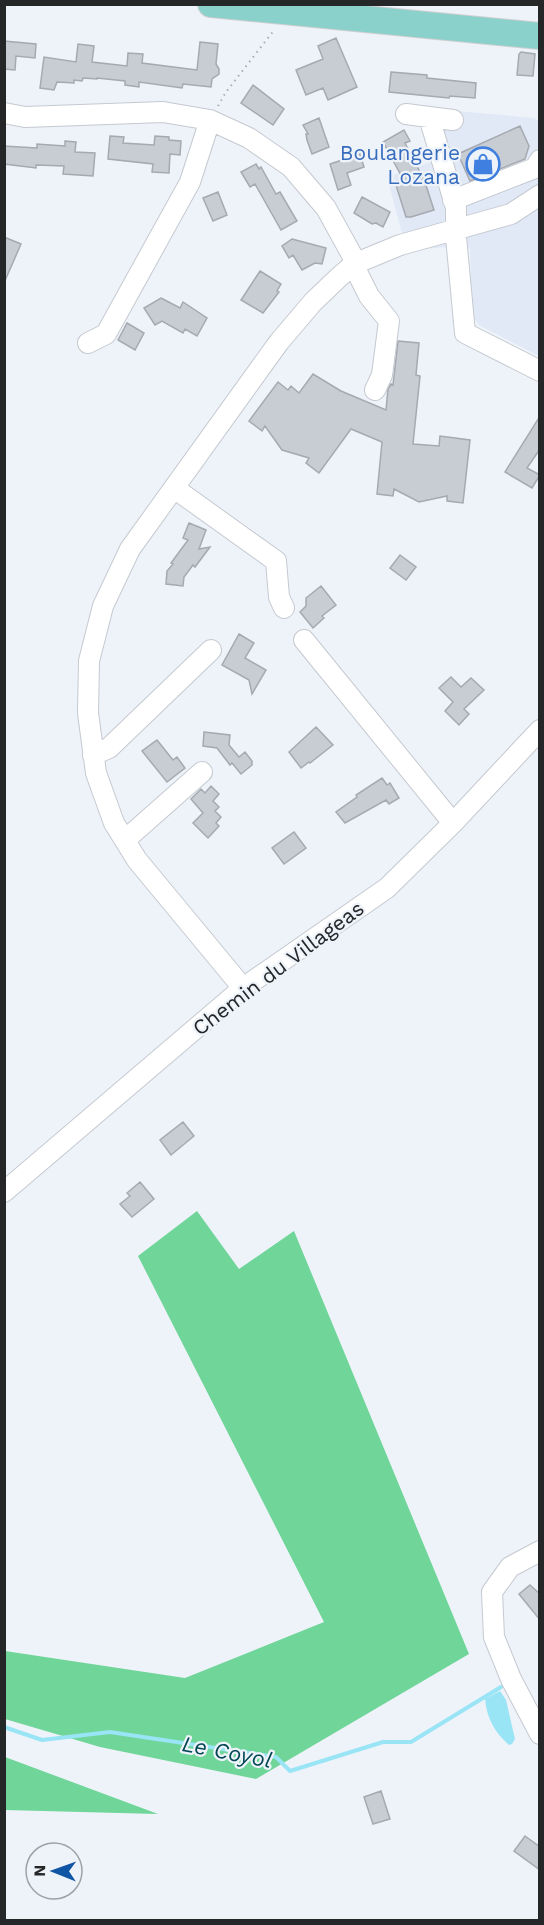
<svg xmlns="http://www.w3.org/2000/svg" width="544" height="1925" font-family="'Work Sans',sans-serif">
<rect width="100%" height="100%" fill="#eef3fa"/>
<path fill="#e1e9f7" d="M 423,108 L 534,118 L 539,121 L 539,356 L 479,325 L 472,315 L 470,249 L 444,247 L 411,251 L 402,233 L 387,177 L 434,161 Z"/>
<path fill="#70d599" d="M 197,1211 L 239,1269 L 294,1231 L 469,1654 L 256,1779 L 100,1747 L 5,1719 L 5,1651 L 185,1678 L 324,1622 L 138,1256 Z
M 4,1757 L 5,1757 L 158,1814 L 5,1810 Z"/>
<path fill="#99e4f5" d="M 500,1691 L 506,1700 L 515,1739 L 512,1744 L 509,1745 C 494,1732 487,1718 485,1699 Z"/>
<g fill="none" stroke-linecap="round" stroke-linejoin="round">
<path stroke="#99e4f5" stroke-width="4" d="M 4,1727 L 42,1740 L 110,1732 L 276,1757 L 290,1771 L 383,1742 L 411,1742 L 501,1687"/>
</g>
<path fill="#c8ccd3" stroke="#a5a9b0" stroke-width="1.5" d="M 336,38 L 357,87 L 328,100 L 323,88 L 306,95 L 296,70 L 323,59 L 318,46 Z
M 4,41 L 36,44 L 35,58 L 16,56 L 15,70 L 4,69 Z
M 200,42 L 218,44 L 216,64 L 219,69 L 219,74 L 212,79 L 211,87 L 183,84 L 182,88 L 139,82 L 139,87 L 125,85 L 125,81 L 97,78 L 97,79 L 83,78 L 82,81 L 74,80 L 74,83 L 57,82 L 54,90 L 40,88 L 44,57 L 76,62 L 78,44 L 94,46 L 92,62 L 127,66 L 128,53 L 143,54 L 142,63 L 197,70 Z
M 521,52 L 535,54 L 533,76 L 517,75 L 519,54 Z
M 391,72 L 427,75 L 427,78 L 476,83 L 475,98 L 450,96 L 449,98 L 389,92 Z
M 253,85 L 284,109 L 273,125 L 241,103 Z
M 319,118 L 329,147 L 312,154 L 307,140 L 306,134 L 308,134 L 303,125 Z
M 520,126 L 529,146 L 525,159 L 470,181 L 458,154 Z
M 404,130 L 410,141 L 405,143 L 421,174 L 422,173 L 434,210 L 411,217 L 406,217 L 395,182 L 403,179 L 383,142 Z
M 110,136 L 124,137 L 123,143 L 154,145 L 155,136 L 169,137 L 169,140 L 181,141 L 180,155 L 170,154 L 169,173 L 152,172 L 153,164 L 108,159 Z
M 65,141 L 76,142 L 75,152 L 95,153 L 93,176 L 63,174 L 64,166 L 36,165 L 36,168 L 4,164 L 4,146 L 37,148 L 37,144 L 65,146 Z
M 360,154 L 364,167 L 347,173 L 351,185 L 338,190 L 330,164 Z
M 256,164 L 259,169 L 261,167 L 276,194 L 280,192 L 297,221 L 281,230 L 255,184 L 250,187 L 241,172 Z
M 218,192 L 227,215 L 213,221 L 203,198 Z
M 362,197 L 390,212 L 383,227 L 376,223 L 372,224 L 354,213 Z
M 4,237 L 21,244 L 4,283 Z
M 292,239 L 326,248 L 322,264 L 315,263 L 302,270 L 293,255 L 289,258 L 282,246 Z
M 260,271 L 281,284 L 277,291 L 279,292 L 263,313 L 241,300 Z
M 161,298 L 180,308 L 183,302 L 207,318 L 197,336 L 185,329 L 183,333 L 162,321 L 155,325 L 144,308 Z
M 127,323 L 144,333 L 135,350 L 118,340 Z
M 398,341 L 419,343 L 416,375 L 420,376 L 413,444 L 439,446 L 440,436 L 470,440 L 463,503 L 447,501 L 447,496 L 419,502 L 394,489 L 393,496 L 377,494 L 382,442 L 351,429 L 319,473 L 306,463 L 309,458 L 282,450 L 265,426 L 262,431 L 249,421 L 278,382 L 288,390 L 291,386 L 299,393 L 313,374 L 341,391 L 386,410 L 388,389 L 391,384 L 393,385 Z
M 540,416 L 540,449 L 527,468 L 540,475 L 532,488 L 505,472 Z
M 189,523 L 206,530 L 199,549 L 210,547 L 195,567 L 193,565 L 184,577 L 183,586 L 166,584 L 167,571 L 173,564 L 171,563 L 188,540 L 183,538 Z
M 400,555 L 416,567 L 406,580 L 390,568 Z
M 321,586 L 336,605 L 322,616 L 324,618 L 313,628 L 300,612 L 306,606 L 306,598 Z
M 239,634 L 254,643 L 245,658 L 266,670 L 252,694 L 249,680 L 222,665 Z
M 451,677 L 461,687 L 471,678 L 484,690 L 464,709 L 469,714 L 459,725 L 445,711 L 453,702 L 439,688 Z
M 316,727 L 333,745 L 310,763 L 309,762 L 301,768 L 289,752 Z
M 204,732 L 230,735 L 229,745 L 239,757 L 245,752 L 252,761 L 252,765 L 241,774 L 232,763 L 230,765 L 217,748 L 203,746 Z
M 157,740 L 173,760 L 177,757 L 185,768 L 167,782 L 142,751 Z
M 382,778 L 387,785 L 390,783 L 399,798 L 389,804 L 386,800 L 345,823 L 336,812 L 357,797 L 356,795 Z
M 211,786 L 219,794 L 213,801 L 219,807 L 215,811 L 221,817 L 216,823 L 219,826 L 208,838 L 193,823 L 203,813 L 191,799 L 201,789 L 205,793 Z
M 294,832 L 306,848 L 284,864 L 272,848 Z
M 183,1122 L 194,1136 L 171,1155 L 160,1140 Z
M 140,1182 L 154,1199 L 132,1217 L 120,1204 L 130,1196 L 127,1193 Z
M 530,1585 L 540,1594 L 540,1620 L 519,1594 Z
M 381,1791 L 390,1819 L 373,1824 L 364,1797 Z
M 525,1836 L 540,1847 L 540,1870 L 514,1851 Z"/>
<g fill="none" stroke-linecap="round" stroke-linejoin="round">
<g stroke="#c5c9d0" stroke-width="22">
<path id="minor" d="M 4,113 L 25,117 L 163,112 L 210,120 L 249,138 L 291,167 L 326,208 L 353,257 L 357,272 L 369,296 L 389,321 L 382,375 L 375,390
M 406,114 L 429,117 L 456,208 L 456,237 L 465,333 L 540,371
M 429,117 L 453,120
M 453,200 L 535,168 L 540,160
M 88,343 L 106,334 L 190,182 L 210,120
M 174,488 L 276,561 L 279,597 L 284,608
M 304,640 L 453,823
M 93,755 L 109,748 L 211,650
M 125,840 L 202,772
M 243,988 L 137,860 L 114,823 L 96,773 L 88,713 L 89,661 L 103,606 L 130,549 L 279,342 L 313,302 L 337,279 L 354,264 L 400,245 L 511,214 L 540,195
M 4,1192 L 243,988 L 387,888 L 453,823 L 540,730
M 540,1551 L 510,1567 L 492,1592 L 494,1637 L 511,1679 L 540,1734"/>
</g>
<g stroke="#cfcfd0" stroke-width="28">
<path id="major" d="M 211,4 L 540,36"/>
</g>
<path stroke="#a9adb2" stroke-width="2" stroke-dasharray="1.5 4.5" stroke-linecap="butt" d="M 218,106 L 226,92 L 275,29"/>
<use href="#minor" stroke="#fff" stroke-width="20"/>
<use href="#major" stroke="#8bd1cb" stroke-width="26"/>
</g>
<defs>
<g id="shop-ring" transform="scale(1.725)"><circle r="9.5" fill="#eef3fa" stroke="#3f7fe0" stroke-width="1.5"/><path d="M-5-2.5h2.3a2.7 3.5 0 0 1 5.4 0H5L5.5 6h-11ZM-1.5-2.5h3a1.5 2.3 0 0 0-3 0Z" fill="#3f7fe0"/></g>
</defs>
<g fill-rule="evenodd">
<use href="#shop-ring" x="483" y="164"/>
</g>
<g text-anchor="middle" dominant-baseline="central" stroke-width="4.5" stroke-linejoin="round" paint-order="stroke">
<g font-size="21" fill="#366cbe" stroke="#eef3fa" text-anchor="end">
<text x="460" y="152">Boulangerie<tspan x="460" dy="24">Lozana</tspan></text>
</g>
<g font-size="21" fill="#242628" stroke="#eef3fa">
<text transform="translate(278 968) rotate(-37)">Chemin du Villageas</text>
</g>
<g font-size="22" font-style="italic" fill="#024753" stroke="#eef3fa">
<text transform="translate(227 1752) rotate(11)">Le Coyol</text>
</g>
</g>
<rect width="544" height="1925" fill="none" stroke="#242628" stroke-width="12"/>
<g transform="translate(54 1871) rotate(271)"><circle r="28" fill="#eef3fa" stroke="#9da1a6" stroke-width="1.5"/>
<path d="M0-4.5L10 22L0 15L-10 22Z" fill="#1155a5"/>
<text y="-9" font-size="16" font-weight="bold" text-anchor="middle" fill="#242628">N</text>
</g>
</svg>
